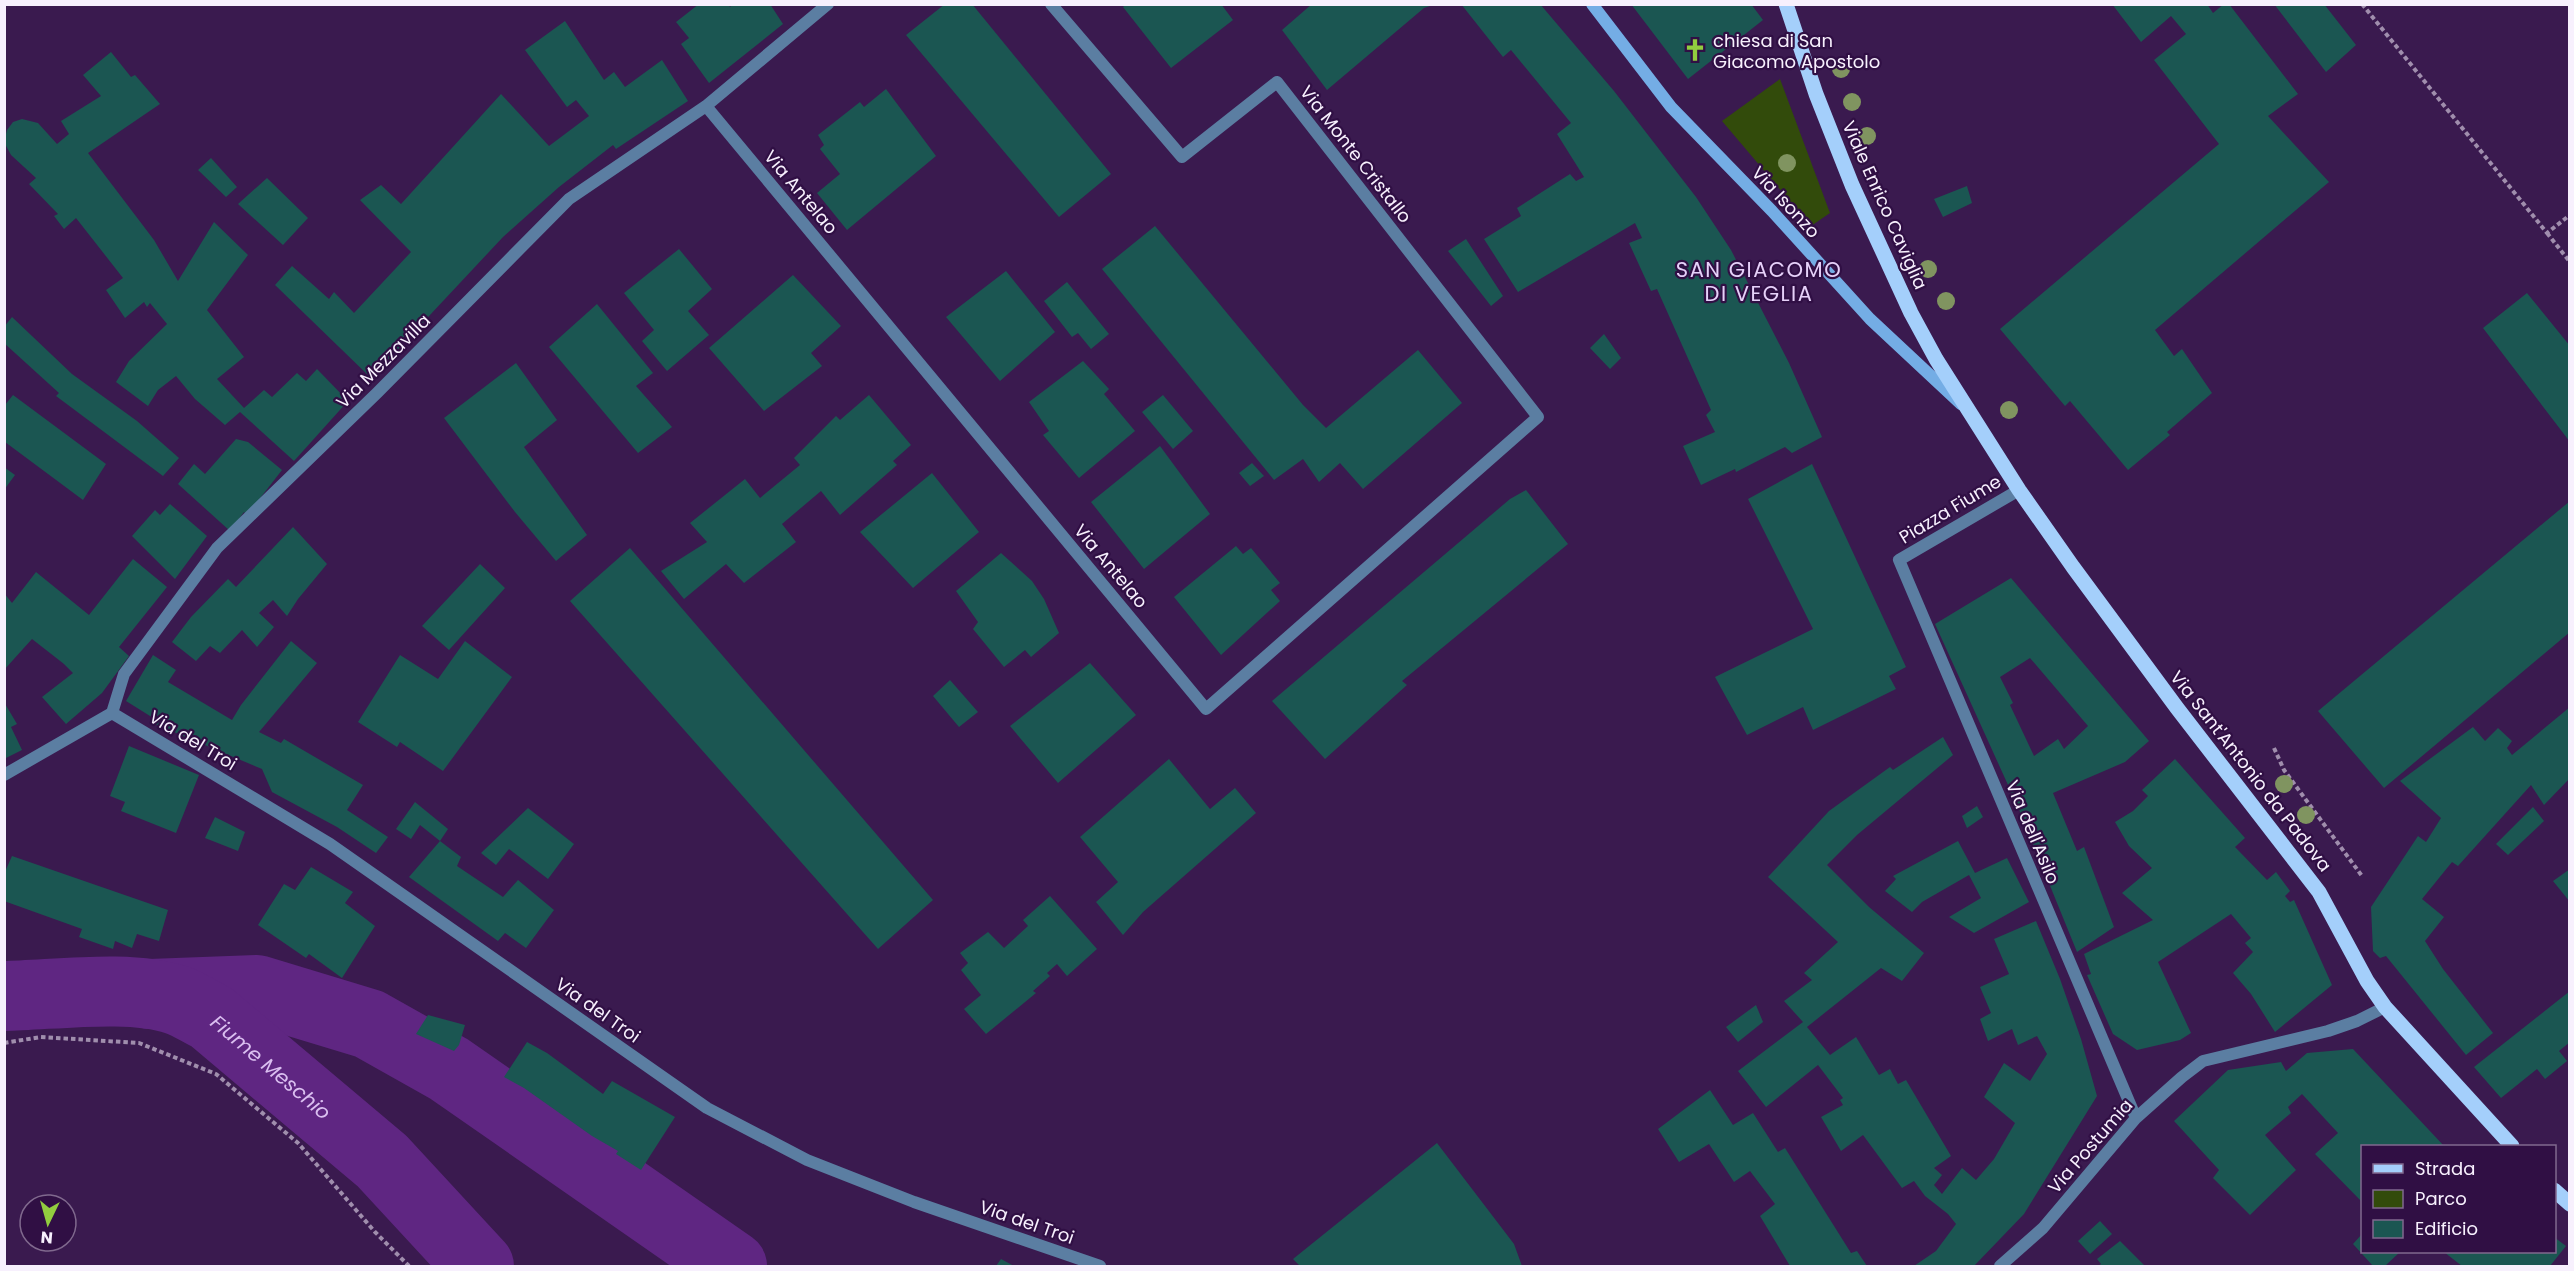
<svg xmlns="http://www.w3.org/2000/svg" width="2574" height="1271" font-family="Poppins,sans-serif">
<rect width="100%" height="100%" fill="#3a1a4f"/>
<path fill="#324b0b" d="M 1780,79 L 1830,213 L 1811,226 L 1722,121 Z"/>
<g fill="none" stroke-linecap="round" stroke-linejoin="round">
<g stroke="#5f2682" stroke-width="70">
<path d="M 150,994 L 257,990 L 369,1024 L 449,1069 L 732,1266"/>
<path id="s1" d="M 4,996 C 55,995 130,984 177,1000 C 189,1004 200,1012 211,1017 L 382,1161 L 479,1266"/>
</g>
</g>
<path fill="#1b5652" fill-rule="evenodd" d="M 699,4 L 728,4 L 730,7 L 733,4 L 770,4 L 783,24 L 709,83 L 681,44 L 689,38 L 676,22 Z
M 945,4 L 972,4 L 1111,174 L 1059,217 L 906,35 Z
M 1126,4 L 1221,4 L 1233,20 L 1171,68 L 1123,7 Z
M 1312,4 L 1433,4 L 1433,5 L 1424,8 L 1327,90 L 1282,30 Z
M 1461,4 L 1540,4 L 1614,91 L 1696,197 L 1731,250 L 1789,363 L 1822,437 L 1792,453 L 1785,447 L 1736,472 L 1735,469 L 1701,485 L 1683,446 L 1715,432 L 1706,415 L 1711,410 L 1657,289 L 1651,291 L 1629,243 L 1642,238 L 1635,223 L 1518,292 L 1484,239 L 1521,216 L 1517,208 L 1570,174 L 1576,181 L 1584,177 L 1557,134 L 1571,123 L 1511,50 L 1503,57 Z
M 1631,4 L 1751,4 L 1763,20 L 1688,79 Z
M 2112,4 L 2207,4 L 2213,13 L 2224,4 L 2229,4 L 2298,94 L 2268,116 L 2329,182 L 2155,330 L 2174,356 L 2182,349 L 2212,393 L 2167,432 L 2170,435 L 2128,470 L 2070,401 L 2065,406 L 2000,329 L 2219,144 L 2154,60 L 2186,34 L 2171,16 L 2141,42 Z
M 2274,4 L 2324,4 L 2356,45 L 2326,72 Z
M 565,21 L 604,80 L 614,72 L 625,87 L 662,60 L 688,101 L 616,149 L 613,145 L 559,187 L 503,237 L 371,378 L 275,285 L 292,266 L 329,299 L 334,292 L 354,313 L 411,252 L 360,200 L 381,185 L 401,204 L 501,94 L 549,146 L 589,116 L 576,100 L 567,107 L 525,50 Z
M 111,52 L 131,77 L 135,75 L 160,104 L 88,153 L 154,240 L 178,281 L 214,222 L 248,255 L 207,310 L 244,357 L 217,379 L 244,408 L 264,390 L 272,397 L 297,373 L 306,381 L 317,369 L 348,401 L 294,461 L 240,412 L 225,425 L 195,399 L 176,376 L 158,390 L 148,406 L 116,382 L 129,361 L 167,324 L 150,303 L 147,307 L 144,302 L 125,318 L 106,290 L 123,278 L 76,218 L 64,229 L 54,216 L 58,214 L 29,184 L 36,178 L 11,155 L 4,142 L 7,130 L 13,122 L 22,119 L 38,123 L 57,144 L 69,134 L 61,121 L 101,96 L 83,75 Z
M 886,89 L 936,156 L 847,230 L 817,193 L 840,174 L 820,149 L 824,145 L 818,135 L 860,102 L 864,107 Z
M 211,158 L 237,187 L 226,197 L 198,170 Z
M 267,178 L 308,218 L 283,245 L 238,204 Z
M 1967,186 L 1972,203 L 1943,217 L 1934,199 Z
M 1155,226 L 1303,405 L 1326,428 L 1418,350 L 1462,403 L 1363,489 L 1340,463 L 1319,482 L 1303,459 L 1274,480 L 1102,269 Z
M 1466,239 L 1503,296 L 1491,306 L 1448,251 Z
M 679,249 L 712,289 L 688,311 L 709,335 L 667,371 L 642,341 L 654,330 L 624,293 Z
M 1006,271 L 1055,332 L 1000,381 L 946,317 Z
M 793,275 L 841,326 L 811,353 L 822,366 L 764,411 L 709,348 Z
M 1067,282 L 1109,334 L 1091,349 L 1078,333 L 1072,337 L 1044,301 Z
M 2527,293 L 2570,346 L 2570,442 L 2483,328 Z
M 597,304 L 653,373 L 636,386 L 672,427 L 638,453 L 549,347 Z
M 12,317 L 72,374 L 137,421 L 179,458 L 163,476 L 56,396 L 59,393 L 4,343 L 4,327 Z
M 1604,334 L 1621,358 L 1610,369 L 1590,348 Z
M 1083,361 L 1109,389 L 1104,394 L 1135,431 L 1079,478 L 1043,435 L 1049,431 L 1029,402 Z
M 516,363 L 557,420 L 524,447 L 587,535 L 556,561 L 515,512 L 444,418 Z
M 13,395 L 106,464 L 83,500 L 5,442 L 5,405 Z
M 869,395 L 911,445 L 893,461 L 897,465 L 840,515 L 821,491 L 782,524 L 796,542 L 744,583 L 726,564 L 684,599 L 661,571 L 707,542 L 690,523 L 745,479 L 760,498 L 800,465 L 794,458 L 836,416 L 840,420 Z
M 1163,395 L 1193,431 L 1173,449 L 1142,412 Z
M 236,439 L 248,442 L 282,470 L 247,515 L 244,512 L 230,531 L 178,484 L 194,464 L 205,474 Z
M 1160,446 L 1210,514 L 1144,569 L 1091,502 Z
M 1252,463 L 1264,476 L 1250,486 L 1239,473 Z
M 1812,464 L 1906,667 L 1889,676 L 1896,689 L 1813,730 L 1803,707 L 1747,735 L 1715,677 L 1813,629 L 1748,499 Z
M 4,467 L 15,475 L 4,490 Z
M 932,473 L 979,532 L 913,588 L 860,532 Z
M 1526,490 L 1568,544 L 1402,681 L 1407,685 L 1325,759 L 1272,701 L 1510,499 Z
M 2570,501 L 2570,632 L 2384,788 L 2318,711 Z
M 170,504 L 207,536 L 175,579 L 132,536 L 155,510 L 160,515 Z
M 293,527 L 327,564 L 298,599 L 287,616 L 273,600 L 259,613 L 274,627 L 257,647 L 242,630 L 220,653 L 210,646 L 196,661 L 172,642 L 191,617 L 228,579 L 236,587 Z
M 1236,546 L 1243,554 L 1251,548 L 1280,583 L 1271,590 L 1280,601 L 1221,655 L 1174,597 Z
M 630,548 L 933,900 L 878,949 L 570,601 Z
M 1001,553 L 1032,581 L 1044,599 L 1059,633 L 1031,657 L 1025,650 L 1004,667 L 973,629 L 978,622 L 956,591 Z
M 133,559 L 167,587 L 119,647 L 129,656 L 102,693 L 66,724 L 42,697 L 73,673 L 64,664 L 32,639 L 4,670 L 4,593 L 12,603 L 36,572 L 89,615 Z
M 480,564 L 505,588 L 449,650 L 422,626 Z
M 2011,578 L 2149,741 L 2125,762 L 2053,793 L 2077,851 L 2084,847 L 2114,927 L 2077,952 L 2018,807 L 1935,624 ZM 2030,658 L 2088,726 L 2064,749 L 2058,739 L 2034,756 L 2010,705 L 2013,703 L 2000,677 Z
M 291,641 L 317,663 L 259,732 L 281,743 L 284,739 L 363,785 L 347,810 L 388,837 L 376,853 L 337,827 L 272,792 L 262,769 L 155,724 L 158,721 L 126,701 L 153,655 L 176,670 L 168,682 L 232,720 L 241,705 Z
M 465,641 L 512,677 L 443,771 L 400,742 L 397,747 L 358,722 L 400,655 L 438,679 Z
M 1090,663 L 1136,715 L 1058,783 L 1010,726 Z
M 950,680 L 978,712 L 959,727 L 933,696 Z
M 4,702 L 17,724 L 11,727 L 22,750 L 4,759 Z
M 2570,707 L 2570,778 L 2544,805 L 2531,785 L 2458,866 L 2452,862 L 2422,899 L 2444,917 L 2425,941 L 2443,969 L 2493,1033 L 2466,1055 L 2386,956 L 2380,958 L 2373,951 L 2371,907 L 2418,836 L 2426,842 L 2441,818 L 2400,781 L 2473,727 L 2485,741 L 2498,728 L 2512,741 L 2507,748 L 2512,755 Z
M 1943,737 L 1953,755 L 1857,835 L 1827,865 L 1869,907 L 1924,953 L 1902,981 L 1881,968 L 1807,1027 L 1830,1055 L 1856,1037 L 1879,1075 L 1890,1069 L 1898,1084 L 1906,1080 L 1951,1156 L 1934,1168 L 1942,1175 L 1934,1185 L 1942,1194 L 1962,1168 L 1976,1180 L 1994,1159 L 2015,1123 L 1984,1097 L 2004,1063 L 2030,1081 L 2047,1054 L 2037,1036 L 2018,1045 L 2012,1029 L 1988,1041 L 1980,1019 L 1991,1013 L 1980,987 L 2009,974 L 1994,939 L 2036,921 L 2060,979 L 2081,1039 L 2097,1096 L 2024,1214 L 1974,1266 L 1914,1266 L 1936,1251 L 1956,1224 L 1948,1214 L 1925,1196 L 1914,1181 L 1902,1188 L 1863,1135 L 1841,1151 L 1821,1117 L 1843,1105 L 1840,1100 L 1843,1098 L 1818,1065 L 1766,1107 L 1738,1071 L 1803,1022 L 1784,1001 L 1812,980 L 1804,973 L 1838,942 L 1768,877 L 1829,811 L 1890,767 L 1893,770 Z
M 129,746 L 199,775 L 176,833 L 121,811 L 125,802 L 110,796 Z
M 1169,759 L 1210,809 L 1235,788 L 1256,813 L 1143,912 L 1123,935 L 1096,902 L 1118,882 L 1080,837 Z
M 2175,759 L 2245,838 L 2235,847 L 2267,880 L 2276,872 L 2290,891 L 2285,896 L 2290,902 L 2294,900 L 2332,985 L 2275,1032 L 2251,994 L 2233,973 L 2253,952 L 2245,943 L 2251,938 L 2231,914 L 2158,962 L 2191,1033 L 2180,1040 L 2137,1050 L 2113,1034 L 2087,975 L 2091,974 L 2084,954 L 2153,920 L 2122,893 L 2152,868 L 2129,846 L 2115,822 L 2133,811 L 2148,796 L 2142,790 Z
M 415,802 L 448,829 L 440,841 L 461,857 L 457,866 L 503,897 L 518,880 L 554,910 L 526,948 L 505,933 L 498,941 L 409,877 L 440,841 L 420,825 L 411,839 L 396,829 Z
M 1977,806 L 1983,817 L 1967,828 L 1962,816 Z
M 2533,807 L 2544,821 L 2508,855 L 2496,844 Z
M 528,808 L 574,844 L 548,879 L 509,849 L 496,865 L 481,853 Z
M 215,817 L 245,832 L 238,851 L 205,838 Z
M 1958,841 L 1975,873 L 2007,858 L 2029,902 L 1974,933 L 1949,917 L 1981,898 L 1969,875 L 1922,902 L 1912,912 L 1885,891 L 1896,879 L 1893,876 Z
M 12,856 L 168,910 L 159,941 L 137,934 L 132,948 L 115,941 L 113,949 L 79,937 L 82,929 L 4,901 L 4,874 Z
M 311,867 L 353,892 L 345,903 L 375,926 L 342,978 L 309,954 L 306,958 L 258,925 L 284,884 L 295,890 Z
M 2570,869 L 2570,902 L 2553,881 Z
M 1050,896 L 1097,949 L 1067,976 L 1057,964 L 1047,973 L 1050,976 L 1033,991 L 1036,993 L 986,1034 L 964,1009 L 981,995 L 961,970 L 968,963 L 960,953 L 988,932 L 1004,948 L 1028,926 L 1023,920 Z
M 2570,991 L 2570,1042 L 2559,1051 L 2567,1061 L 2545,1079 L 2537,1069 L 2501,1098 L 2474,1067 Z
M 1756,1005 L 1763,1022 L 1738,1042 L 1726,1027 Z
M 428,1015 L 465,1025 L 459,1045 L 454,1051 L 416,1034 Z
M 527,1042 L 547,1053 L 603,1094 L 612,1081 L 675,1117 L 641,1170 L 616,1154 L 618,1151 L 592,1136 L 524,1088 L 504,1077 Z
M 2353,1049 L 2444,1146 L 2362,1146 L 2362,1202 L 2315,1154 L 2338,1133 L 2302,1094 L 2288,1107 L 2291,1113 L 2265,1135 L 2296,1170 L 2250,1215 L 2213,1178 L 2219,1170 L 2174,1121 L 2228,1070 L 2281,1062 L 2286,1071 L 2307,1053 Z
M 1710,1090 L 1733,1125 L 1753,1113 L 1778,1152 L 1785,1148 L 1851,1253 L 1857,1251 L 1867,1266 L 1790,1266 L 1760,1216 L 1775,1204 L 1750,1171 L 1734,1182 L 1709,1144 L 1679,1162 L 1658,1129 Z
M 1437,1143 L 1514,1244 L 1522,1266 L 1300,1266 L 1293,1259 Z
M 2100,1221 L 2112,1234 L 2090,1254 L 2078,1241 Z
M 2362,1234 L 2362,1252 L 2400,1252 L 2386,1265 L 2388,1266 L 2373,1266 L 2353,1244 Z
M 2554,1237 L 2566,1246 L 2550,1266 L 2462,1266 L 2444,1252 L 2554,1252 Z
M 2120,1241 L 2145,1266 L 2098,1266 L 2101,1264 L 2097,1259 Z
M 1001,1259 L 1014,1266 L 996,1266 Z"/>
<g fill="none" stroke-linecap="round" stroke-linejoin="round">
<path stroke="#a08ead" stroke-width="4" stroke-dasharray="4.5 3" stroke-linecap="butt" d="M 2362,4 L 2547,233 L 2570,215
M 2547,233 L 2570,262
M 2274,748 L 2284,770 L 2362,876
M 4,1043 L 41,1037 L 139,1043 L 216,1074 L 298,1143 L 375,1232 L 409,1266"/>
<path stroke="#5b7ea2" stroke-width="12" d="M 706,106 L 1206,709 L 1538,417 L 1277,82 L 1182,157 L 1051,4
M 2019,490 L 1899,560 L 2136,1118
M 112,713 L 330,844 L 707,1108 L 807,1160 L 914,1202 L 1100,1266
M 4,775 L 112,713 L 124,674 L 217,548 L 377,393 L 569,199 L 706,106 L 828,4
M 2000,1266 L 2043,1228 L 2136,1118 L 2182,1077 L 2203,1061 L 2328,1031 L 2357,1021 L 2385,1007"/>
<path stroke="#74ade5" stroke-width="12" d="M 1592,4 L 1671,107 L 1772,211 L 1870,319 L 1961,404"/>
<path stroke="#a4cffb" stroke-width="15" d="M 1786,4 L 1816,94 L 1852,185 L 1911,313 L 1936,359 L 2019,490 L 2073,567 L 2177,708 L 2319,892 L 2367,981 L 2385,1007 L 2512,1146
M 2554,1190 L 2570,1204"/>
</g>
<g fill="#809460">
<circle cx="1841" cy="69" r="9"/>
<circle cx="1852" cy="102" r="9"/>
<circle cx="1867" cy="136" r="9"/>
<circle cx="1787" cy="163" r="9"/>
<circle cx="1928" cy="269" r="9"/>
<circle cx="1946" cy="301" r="9"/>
<circle cx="2009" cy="410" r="9"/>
<circle cx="2284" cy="784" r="9"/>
<circle cx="2306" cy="815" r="9"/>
</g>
<defs>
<g id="church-bare" transform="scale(1.8)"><path d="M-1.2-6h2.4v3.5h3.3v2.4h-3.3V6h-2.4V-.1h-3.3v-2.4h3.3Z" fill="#92cd3f" stroke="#300f44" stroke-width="2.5" paint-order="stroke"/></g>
</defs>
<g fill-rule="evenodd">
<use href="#church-bare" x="1695" y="50"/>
</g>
<g text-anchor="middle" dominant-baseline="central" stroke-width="4.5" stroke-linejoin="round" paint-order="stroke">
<g font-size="18" fill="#f7f0fd" stroke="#300f44" text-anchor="start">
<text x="1713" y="40">chiesa di San<tspan x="1713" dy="21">Giacomo Apostolo</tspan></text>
</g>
<g font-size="18" fill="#f7f0fd" stroke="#300f44">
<text transform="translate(1356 154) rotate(52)">Via Monte Cristallo</text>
<text transform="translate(801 192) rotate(50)">Via Antelao</text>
<text transform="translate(1786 202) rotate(47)">Via Isonzo</text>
<text transform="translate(1885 205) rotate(66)">Viale Enrico Caviglia</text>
<text transform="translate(383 361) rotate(-45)">Via Mezzavilla</text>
<text transform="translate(1950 509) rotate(-31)">Piazza Fiume</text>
<text transform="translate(1111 566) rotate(50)">Via Antelao</text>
<text transform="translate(193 740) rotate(31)">Via del Troi</text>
<text transform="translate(2251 771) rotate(52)">Via Sant'Antonio da Padova</text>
<text transform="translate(2033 832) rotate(67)">Via dell'Asilo</text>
<text transform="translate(598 1010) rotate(35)">Via del Troi</text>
<text transform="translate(2090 1146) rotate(-49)">Via Postumia</text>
<text transform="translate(1027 1222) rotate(19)">Via del Troi</text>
</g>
<g font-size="20" font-style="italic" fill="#dabff0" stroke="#300f44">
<text stroke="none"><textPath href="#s1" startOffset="290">Fiume Meschio</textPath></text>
</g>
<g font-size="21" letter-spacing="1.5" fill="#e6d1f9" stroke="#300f44">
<text x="1759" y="269">SAN GIACOMO<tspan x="1759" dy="24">DI VEGLIA</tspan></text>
</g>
</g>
<rect width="2574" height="1271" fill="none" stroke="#f7f0fd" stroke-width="12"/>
<rect x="2361" y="1145" width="195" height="108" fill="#300f44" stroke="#80698e" stroke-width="1.5"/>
<rect x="2373" y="1164" width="30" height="9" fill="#a4cffb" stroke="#80698e" stroke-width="1.5"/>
<text x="2415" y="1175" font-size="18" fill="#f7f0fd">Strada</text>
<rect x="2373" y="1190" width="30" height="18" fill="#324b0b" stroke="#80698e" stroke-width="1.5"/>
<text x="2415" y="1205" font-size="18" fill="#f7f0fd">Parco</text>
<rect x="2373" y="1220" width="30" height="18" fill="#1b5652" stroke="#80698e" stroke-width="1.5"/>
<text x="2415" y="1235" font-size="18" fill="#f7f0fd">Edificio</text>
<g transform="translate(48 1223) rotate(185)"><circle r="28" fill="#300f44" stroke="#80698e" stroke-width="1.5"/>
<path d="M0-4.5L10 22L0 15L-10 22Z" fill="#92cd3f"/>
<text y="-9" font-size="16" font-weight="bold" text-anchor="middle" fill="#f7f0fd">N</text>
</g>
</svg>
